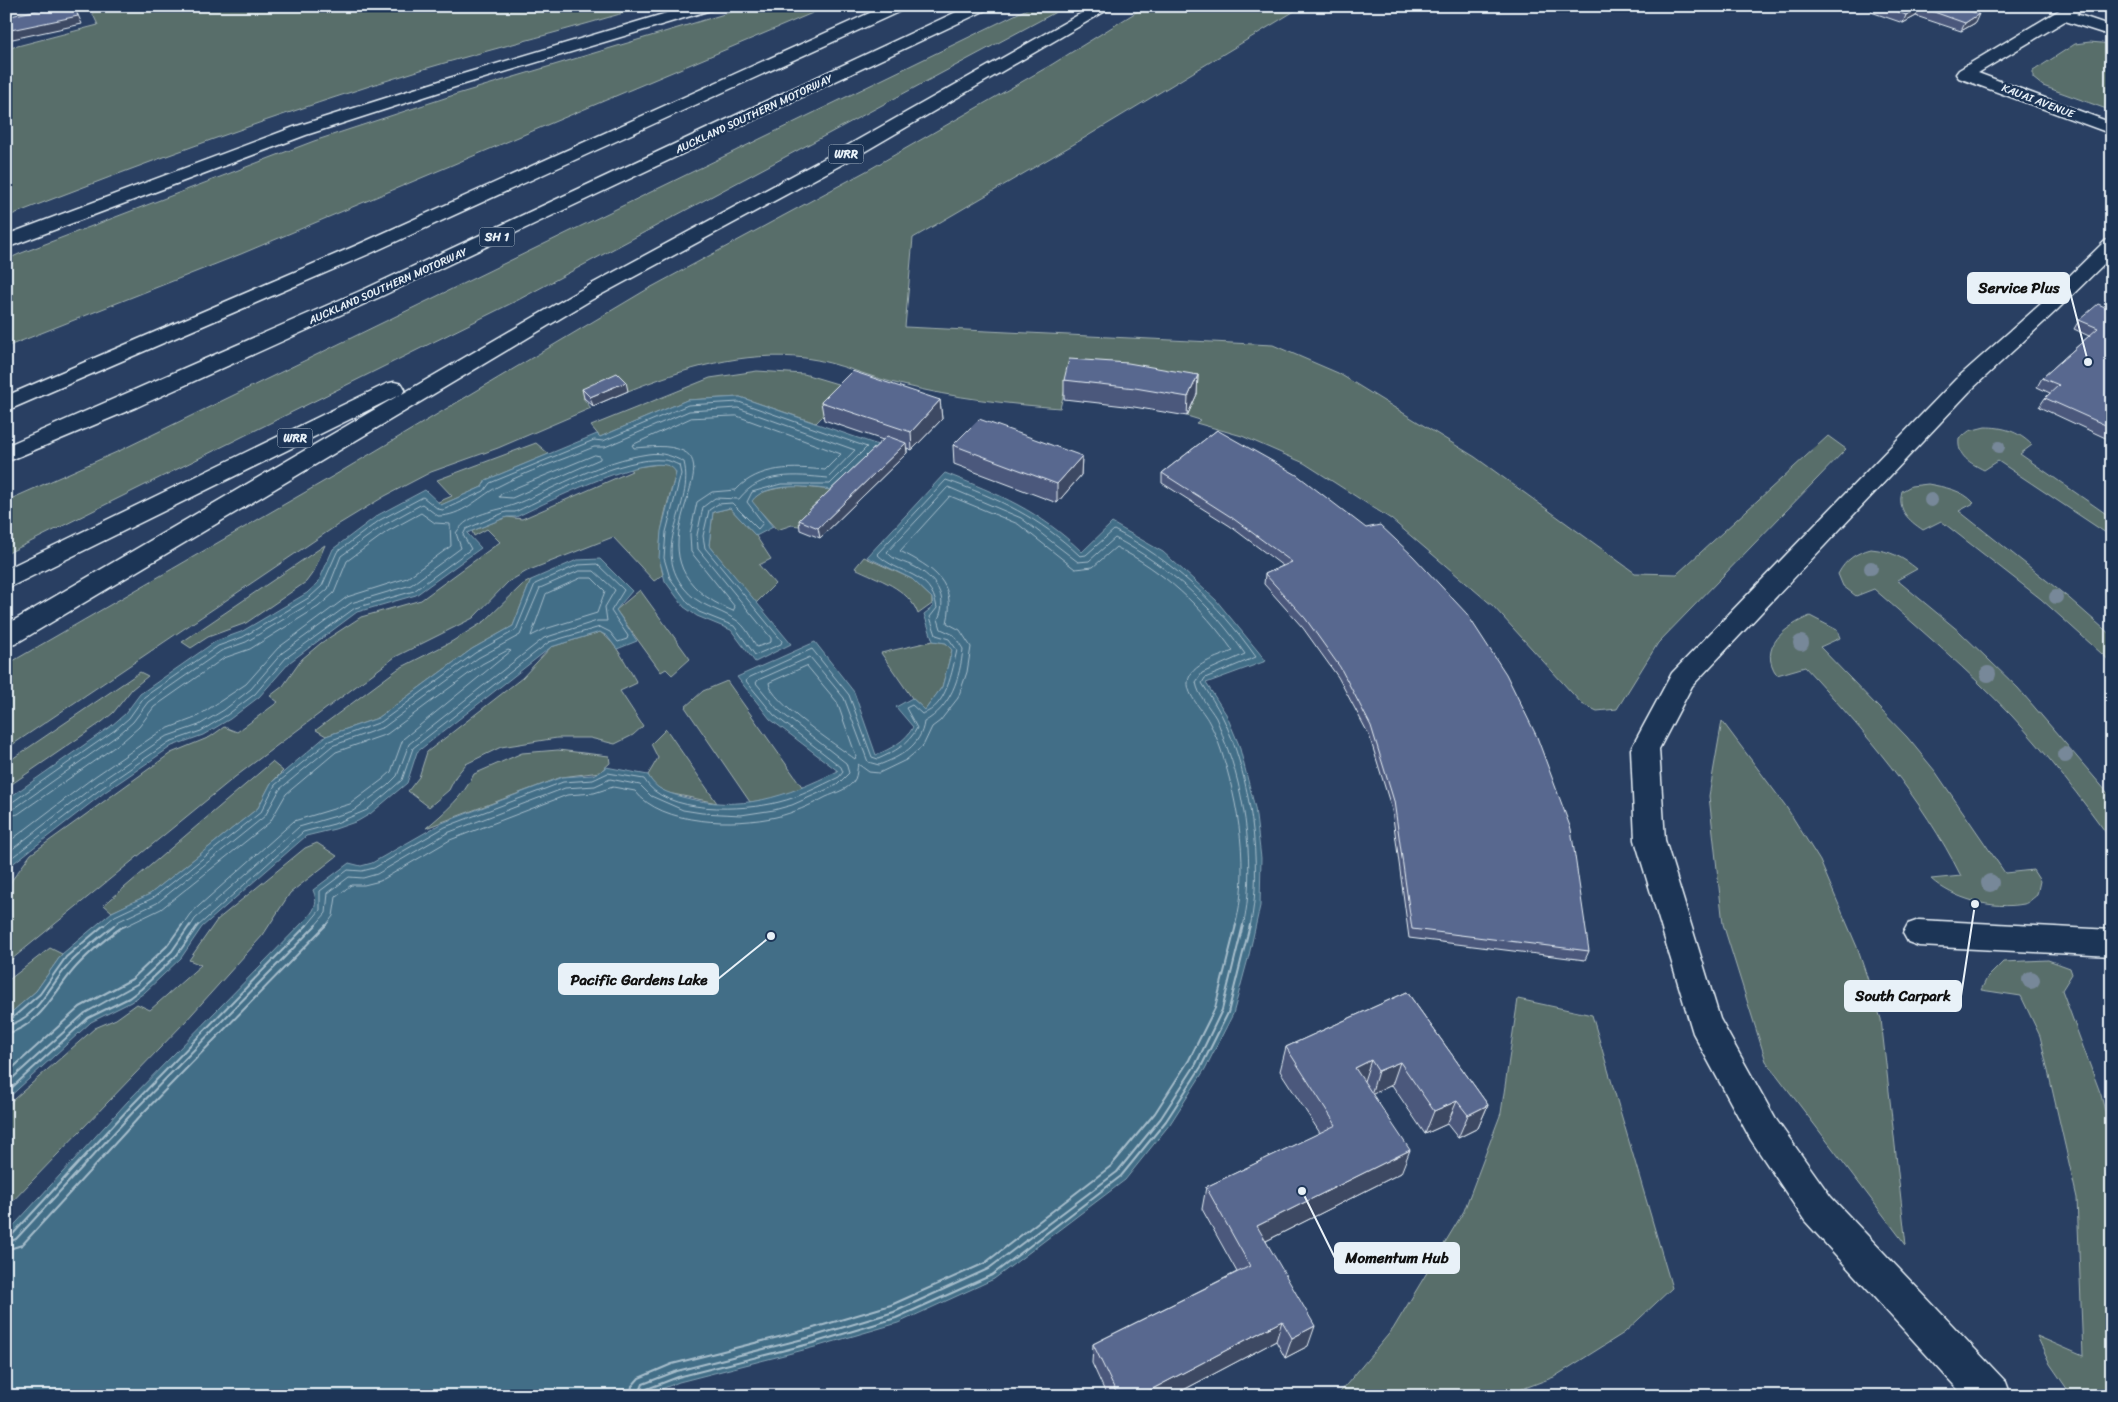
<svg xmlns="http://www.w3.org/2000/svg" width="2118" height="1402" font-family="Sriracha,sans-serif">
<rect width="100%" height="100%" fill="#293f62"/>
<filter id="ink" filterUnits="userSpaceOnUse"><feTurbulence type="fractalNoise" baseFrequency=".02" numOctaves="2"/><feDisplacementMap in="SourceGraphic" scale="10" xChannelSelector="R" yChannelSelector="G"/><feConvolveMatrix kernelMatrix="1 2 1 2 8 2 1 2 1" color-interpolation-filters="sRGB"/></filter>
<g filter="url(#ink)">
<path fill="#596e6a" stroke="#a0b0b1" d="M 89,6 L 646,6 C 573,29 498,47 424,69 C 283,112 144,163 6,217 L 6,49 L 98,25 Z
M 751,6 L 829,6 L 241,254 L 6,347 L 6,260 L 19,254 L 314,141 L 454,95 Z
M 1033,6 L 1067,6 L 518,300 L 6,554 L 6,501 L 119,451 Z
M 1146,6 L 1303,6 L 1081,140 L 913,238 L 905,327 L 1273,345 L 1338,373 L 1475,457 L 1635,573 L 1677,574 L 1828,436 L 1846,449 L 1658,643 L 1617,709 L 1597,711 L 1582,704 L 1493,606 L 1391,519 L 1304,463 L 1242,436 L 1196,423 L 1200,420 L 1187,416 L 1196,395 L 1068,378 L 1060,408 C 1008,404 954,398 903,385 C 870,378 838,362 805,358 C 744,350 683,369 628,391 L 619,383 L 583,398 L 591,408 L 498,448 L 431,472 L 385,496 L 339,524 L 6,749 L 6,665 L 335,475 L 646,290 L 870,169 L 1051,65 Z
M 2090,42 L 2112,44 L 2112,111 L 2043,86 L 2033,78 L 2033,71 L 2075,44 Z
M 757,371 L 804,374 L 851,388 L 816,423 L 740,397 L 687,400 L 600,437 L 591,426 L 710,378 Z
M 1985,427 C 2003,427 2018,431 2032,445 L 2020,454 L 2112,518 L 2112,537 L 1998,461 L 1984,470 C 1970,463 1957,456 1959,439 L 1969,431 Z
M 536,443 L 549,454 L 486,480 L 482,487 L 441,505 L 438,502 L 452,496 L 437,480 Z
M 660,464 C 668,464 673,464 676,473 C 667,506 654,541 663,575 L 654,581 L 613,537 L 527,571 L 508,582 L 473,618 L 395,657 L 235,777 L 6,964 L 6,893 L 12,880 L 31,854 L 171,753 L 210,737 L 224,727 L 237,732 L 278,702 L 270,696 L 283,686 L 302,659 L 321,643 L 361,617 L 421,600 L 500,542 L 487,529 L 474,536 L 472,531 L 507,517 L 522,519 L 632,471 L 628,468 Z
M 1928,484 C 1944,487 1963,490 1974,503 L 1959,511 L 2070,599 L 2112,636 L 2112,663 L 2041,599 L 1941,521 L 1923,530 C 1908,520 1897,510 1902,491 L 1911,486 Z
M 795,486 L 832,490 L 799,526 L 792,525 L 777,530 L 751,501 C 760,489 781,488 795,486 Z
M 730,508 L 756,536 L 771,559 L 759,565 L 775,584 L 756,603 L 709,545 L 713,512 Z
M 325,545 L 314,571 L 306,582 L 246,623 L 208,637 L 191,648 L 182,642 Z
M 1871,549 C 1891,551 1902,557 1917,569 L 1897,580 L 1960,632 L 2018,688 L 2112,798 L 2112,841 C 2081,798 2048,755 2012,716 C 1969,671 1921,630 1874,589 L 1856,596 L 1843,586 L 1838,574 C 1846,559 1856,553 1871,549 Z
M 864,557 L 912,579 L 932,598 L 932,604 L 918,614 C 909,588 877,579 855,568 Z
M 531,580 L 513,626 L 472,649 L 378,718 L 326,736 L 316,730 L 398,669 L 451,642 L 485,621 L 522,585 Z
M 640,590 L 690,659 L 672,675 L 666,669 L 661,672 L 616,610 Z
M 1810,616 L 1837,630 L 1840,638 L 1820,647 L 1907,737 L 1935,771 L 2005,873 L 2033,870 L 2040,881 L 2037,895 C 2033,898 2028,903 2024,904 C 1993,910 1953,899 1931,879 L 1961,876 C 1922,798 1864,731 1805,667 L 1777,675 C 1757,647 1786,626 1810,616 Z
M 600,632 C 617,643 627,666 637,683 L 620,691 L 643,726 L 633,735 L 615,744 L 590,738 L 557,738 L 501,747 L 466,764 L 456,776 L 449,790 L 429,807 L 408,791 L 419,777 L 427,752 L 522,678 L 551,647 Z
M 933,641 L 946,643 L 952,650 L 942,687 L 925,710 L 912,698 L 881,653 Z
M 140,672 L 148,676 L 132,689 L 113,713 L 102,722 L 6,788 L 6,763 Z
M 727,681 L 803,788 L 772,799 L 750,802 L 685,707 L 703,691 Z
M 1722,721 L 1785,805 L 1820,861 L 1857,947 L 1881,1019 L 1906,1245 L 1766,1061 L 1723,924 L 1709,796 Z
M 666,729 L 717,803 L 668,793 L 653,785 L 648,775 L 658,758 L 651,744 Z
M 558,750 L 609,756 L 610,763 L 600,772 L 562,777 L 426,828 C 445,812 463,797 474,774 L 522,753 Z
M 272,762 L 283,771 L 271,783 L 258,808 L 150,894 L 112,912 L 104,905 Z
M 317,843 L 337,856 L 290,893 L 263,935 L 184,1023 L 6,1208 L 6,1106 L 95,1028 L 116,1019 L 137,1004 L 150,1010 L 201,965 L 189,960 L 217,920 L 305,848 Z
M 50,948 L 62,954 L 36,991 L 6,1017 L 6,982 Z
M 2048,960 L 2070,968 L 2072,974 L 2062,990 L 2101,1095 L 2112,1140 L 2112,1396 L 2072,1396 L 2050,1364 L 2037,1336 L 2083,1356 L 2077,1198 L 2040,1036 L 2021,996 L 1981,990 L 1987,978 L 2003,962 Z
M 1518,999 L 1592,1015 L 1672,1288 L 1624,1333 L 1554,1377 L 1504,1396 L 1337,1396 L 1393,1329 L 1464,1211 L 1501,1113 Z"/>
<path fill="#426e87" stroke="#84a2b4" d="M 740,397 L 878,445 L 832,490 C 811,487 766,481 752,501 L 773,527 L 756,536 L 730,508 L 713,512 L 709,545 L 791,644 L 755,662 L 731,630 L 697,616 L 684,607 L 665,581 L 659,558 L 661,531 L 676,473 C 665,441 538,507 516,517 L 507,517 L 467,533 L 481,548 L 416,595 L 357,612 L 290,662 L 259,697 L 230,719 L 203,735 L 172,746 L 105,792 L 6,869 L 6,800 L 111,726 L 125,714 L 140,694 L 216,641 L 241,632 L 307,593 L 318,583 L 333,549 L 378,515 L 425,490 L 441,505 L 482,487 L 486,480 L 597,434 L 600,437 L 687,400 Z
M 945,473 C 999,494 1040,511 1082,552 L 1112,523 L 1163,552 L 1216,600 L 1266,661 L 1206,683 L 1226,714 L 1239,745 L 1255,808 L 1261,858 L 1260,906 L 1249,955 L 1233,1014 L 1205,1069 L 1170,1124 L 1125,1180 L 994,1279 L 898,1323 L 815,1347 L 679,1382 L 644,1396 L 6,1396 L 6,1234 L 128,1101 L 308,917 C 316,908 318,902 313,890 L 349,863 L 361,866 L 372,863 L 442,823 L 562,777 L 592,775 L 600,772 L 606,767 L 648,775 C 656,790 666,792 682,797 C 741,813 785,797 838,771 L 770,719 L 737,677 L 815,642 L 854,692 L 876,755 C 890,749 906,741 913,727 L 896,707 L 912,698 L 925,710 L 942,687 L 952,650 L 946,643 L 933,641 L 924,614 L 933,607 L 932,598 L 912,579 L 867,557 Z
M 600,559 L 632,591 L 616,610 L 637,641 L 617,649 L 607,636 L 600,632 L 551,647 L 417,752 L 407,783 L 370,814 L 358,821 L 335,829 L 306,836 L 202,927 L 181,958 L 144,993 L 131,1002 L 91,1022 L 6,1100 L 6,1017 L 36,991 L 62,954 L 112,912 L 150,894 L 258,808 L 271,783 L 326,736 L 378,718 L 472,649 L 513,626 L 531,580 L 577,560 Z"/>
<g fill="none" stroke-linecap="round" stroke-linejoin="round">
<path stroke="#a6bdcb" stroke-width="1" d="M 737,416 L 841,454 L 825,470 C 794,467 759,465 736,490 L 712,492 L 697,502 L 690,534 L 691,552 L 735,607 L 733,611 C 618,564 726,471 683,451 C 668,444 650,447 634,448 L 632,445 L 691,418 Z
M 595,455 L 600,456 L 600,459 L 512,498 L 499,497 L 501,494 Z
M 581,578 L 592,578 L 605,591 L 597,613 L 545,629 L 531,636 L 546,594 Z
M 807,666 L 837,702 L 856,756 L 855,759 C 839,747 769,701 769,683 Z
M 6,804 L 11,803 L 115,730 L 129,718 L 144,697 L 218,646 L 243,637 L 310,597 L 322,586 L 337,552 L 380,520 L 423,497 L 438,509 L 443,510 L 484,491 L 490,483 L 594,440 L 603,441 L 688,405 L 739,402 L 867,447 L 830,484 L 781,484 L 752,492 L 747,502 L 763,523 L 758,529 L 732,503 L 718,504 L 709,510 L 703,536 L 705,548 L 782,641 L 781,644 L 755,655 L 734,626 L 699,612 L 688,603 L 670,578 L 664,558 L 666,532 L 681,474 L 679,465 C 674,463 669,460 664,460 C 623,456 553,494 515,512 L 506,512 L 466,529 L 463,535 L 471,549 L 414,591 L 355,608 L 286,658 L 255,694 L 227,715 L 201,731 L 169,742 L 102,788 L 6,862
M 6,810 L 15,808 L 118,735 L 133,722 L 148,702 L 221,651 L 246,642 L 314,601 L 328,589 L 341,556 L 384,525 L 422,504 L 438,516 C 462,516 478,498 497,487 C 527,471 562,460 594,447 L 605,447 L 689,411 L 738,408 L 855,450 L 828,478 C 795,475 761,471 739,499 L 715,498 L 703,507 L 697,535 L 698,549 L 771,638 L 771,642 L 757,647 C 751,638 745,625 736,620 C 717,608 698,606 684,588 C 650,544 695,507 684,462 C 672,456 662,452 648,454 C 600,461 560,486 516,504 C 496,512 469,512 456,533 L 461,548 L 411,585 L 351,603 L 282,653 L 251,689 L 224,710 L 199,725 L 165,737 L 98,783 L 6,854
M 6,817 L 18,814 L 123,741 L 139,727 L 154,707 L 224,658 L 250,649 L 318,607 L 334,593 L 347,561 L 388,531 L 421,513 L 435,523 L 450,524 L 451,546 L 407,578 L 347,597 L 278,648 L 246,684 L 195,718 L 161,731 L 94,777 L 6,844
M 102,927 L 115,916 L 153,898 L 261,812 L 275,785 L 329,741 L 381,722 L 475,653 L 516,630 L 535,584 L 578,565 L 597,564 L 624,590 L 611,611 L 628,636 L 627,639 L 618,642 L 610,632 L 600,627 L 549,642 L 413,748 L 402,780 L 367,810 L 334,824 L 303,832 L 197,927
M 112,927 L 119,921 L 157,903 L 265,816 L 280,789 L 332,746 L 384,727 L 478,658 L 520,635 L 540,588 L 579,571 L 594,571 L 615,590 L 605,607 L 607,621 L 597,621 L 544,638 L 409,744 L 397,776 L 387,786 L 353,811 L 299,827 L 195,919 L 190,927
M 124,927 L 161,909 L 270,822 L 286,794 L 336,752 L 387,734 L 482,664 L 508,650 L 511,651 L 403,739 L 391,772 L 382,780 L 350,804 L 294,821 L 190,914 L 181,927
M 306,927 L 320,910 L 320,891 L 348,870 L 362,871 L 374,868 L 445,827 L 563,782 L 593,780 L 608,773 L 644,779 C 664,815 745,811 779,802 C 800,797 820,786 839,777 L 843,772 L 841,767 L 774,715 L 746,681 L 748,678 L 812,649 L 849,695 L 872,757 L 878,759 C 894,752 909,744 917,728 L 906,708 L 912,705 L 922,714 C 947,707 952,671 957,650 L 949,639 L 936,635 L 930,617 L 937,608 C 931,570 899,576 877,554 L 946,480 C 998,498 1040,518 1080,556 L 1086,555 L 1114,530 C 1172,560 1218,603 1256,657 L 1205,678 L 1202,683 C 1209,694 1216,705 1222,716 C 1250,772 1264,866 1250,927
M 314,927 L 326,913 L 328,893 L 349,877 L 363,878 L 377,874 L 447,833 L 565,788 L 595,786 L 610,779 L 640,785 L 651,796 L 683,810 L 702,813 L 741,815 L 774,810 L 792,805 L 837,785 L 849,773 L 846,763 L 778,710 L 756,683 L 758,680 L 810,657 L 844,698 L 868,762 L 879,765 C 900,757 921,746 924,722 C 951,707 960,678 963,649 L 954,635 L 941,629 L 938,619 C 949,597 935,578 915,567 C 905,562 894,561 887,552 L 948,487 L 1021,518 L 1078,562 L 1089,561 L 1115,538 C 1168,566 1211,604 1245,654 L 1202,673 L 1196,682 C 1198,696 1209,706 1216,718 C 1219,725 1222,733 1224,740 C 1246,791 1256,872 1243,927
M 325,927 L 333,916 L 336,897 L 351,885 L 364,885 L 380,881 L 450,840 L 567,795 L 594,793 L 613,787 L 635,791 C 662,826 736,826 776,817 C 793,813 811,805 826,797 C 835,793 850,789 855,779 C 857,775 857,768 858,764 L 869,772 L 879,773 L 906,760 L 923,746 L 932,727 L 940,721 L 958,698 L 967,672 L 971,647 L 960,630 L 947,623 C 957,582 933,568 900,551 L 950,496 L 1018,524 L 1075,569 L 1093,567 L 1116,547 C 1164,571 1202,607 1233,651 C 1219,657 1190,664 1188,682 C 1187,696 1203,710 1209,722 C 1214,731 1218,741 1221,750 C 1239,805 1250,870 1235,927"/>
<path stroke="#a6bdcb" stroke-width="2" d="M 6,1020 L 11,1019 L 40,994 L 66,957 L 104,925
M 6,1026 C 38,1019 51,982 72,961 C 85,948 100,937 114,925
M 6,1034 C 42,1025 54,991 76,967 C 87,955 112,932 126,925
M 6,1074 L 80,1007 L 132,979 L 167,946 L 182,925
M 6,1084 L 85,1013 L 137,984 L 172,951 L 190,925
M 6,1093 L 88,1018 L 129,998 L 141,989 L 177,955 L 198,925
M 6,1237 L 12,1235 L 132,1105 L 307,925
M 6,1243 L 16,1239 L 136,1109 L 316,925
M 6,1250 L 22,1245 L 142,1114 L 326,925
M 630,1396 L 632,1386 L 639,1378 L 672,1364 L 810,1329 L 891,1305 L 985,1263 L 1111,1166 L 1155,1113 L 1189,1060 L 1215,1008 L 1236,925
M 638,1396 L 643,1384 L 677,1371 L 811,1337 L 894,1312 L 988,1269 L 1117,1172 L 1161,1118 L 1196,1064 L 1222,1010 L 1243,925
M 644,1396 L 647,1389 L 678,1377 L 813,1343 L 896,1318 L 992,1275 L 1121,1176 L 1166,1121 L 1201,1067 L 1228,1013 L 1250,925"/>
<g stroke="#e8f1f8" stroke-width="3">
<path id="lane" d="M 2112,239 L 2112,256 L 2057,310 L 1972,389 L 1692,686 L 1659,749 L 1665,840 L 1720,1019 L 1775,1118 L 1831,1197 L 2006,1382 L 2011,1396 L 1964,1396 L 1805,1221 L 1751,1140 L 1693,1033 L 1635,840 L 1631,749 L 1672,673 L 1956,379 L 2043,302 L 2105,241 Z
M 1919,920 L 2112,930 L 2112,956 L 1919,946 L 1908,942 L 1903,933 L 1908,924 Z"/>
</g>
<g stroke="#e8f1f8" stroke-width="3">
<path id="street" d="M 2066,6 L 2086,6 L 2076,14 L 2112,26 L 2112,36 L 2065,21 L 1978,73 L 2112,123 L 2112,134 L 1959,78 L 1956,74 L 1959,70 Z"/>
</g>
<g stroke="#e8f1f8" stroke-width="3">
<path id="highway" d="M 690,6 L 716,6 L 714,9 L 458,86 L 306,135 L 6,248 L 6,235 L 294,127 L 446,79 Z
M 885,6 L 907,6 L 905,9 L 369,254 L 6,411 L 6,396 L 355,246 Z
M 969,6 L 990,6 L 988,9 L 382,296 L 137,407 L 6,462 L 6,446 L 367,288 Z
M 1094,6 L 1114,6 L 852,159 L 591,300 L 15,644 L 6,646 L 6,625 L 401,394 L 6,589 L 6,569 L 386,384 L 394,382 L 402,384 L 405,389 L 402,394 L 577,292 L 838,151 Z"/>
</g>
<use href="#lane" fill="#1d3557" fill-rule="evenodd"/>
<use href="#street" fill="#1d3557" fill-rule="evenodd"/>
<use href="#highway" fill="#1d3557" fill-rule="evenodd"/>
</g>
<g fill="#789">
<circle cx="1999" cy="447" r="6"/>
<circle cx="1931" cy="500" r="7"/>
<circle cx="1871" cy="568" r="7"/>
<circle cx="2056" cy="597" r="7"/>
<circle cx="1801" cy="643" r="8"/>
<circle cx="1988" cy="674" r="8"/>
<circle cx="2065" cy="755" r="8"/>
<circle cx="1990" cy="883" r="9"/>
<circle cx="2031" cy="980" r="9"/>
</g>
<path fill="#4c597b" stroke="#e8f1f8" d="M 1873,6 L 1955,6 L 1975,23 L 1961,31 L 1916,16 L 1903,23 L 1871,12 Z
M 2112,310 L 2112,441 L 2039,407 L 2045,398 L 2050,393 L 2037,387 L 2042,378 L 2089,336 L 2074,329 L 2079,320 Z
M 1198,375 L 1197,394 L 1187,416 L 1134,407 L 1064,399 L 1064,380 Z
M 582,389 L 628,391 L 593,406 L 584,398 Z
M 940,400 L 942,419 L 912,450 L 907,448 L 907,453 L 820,538 L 800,530 L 799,520 L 883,440 L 824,420 L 821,402 Z
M 1217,430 L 1589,951 L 1585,960 L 1409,938 L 1392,810 L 1369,735 L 1338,677 L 1303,628 L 1264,584 L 1265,574 L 1283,566 L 1230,526 L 1162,483 L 1162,473 Z
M 953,445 L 1082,456 L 1081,475 L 1057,503 L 954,464 Z
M 1407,992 L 1488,1105 L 1478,1128 L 1458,1138 L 1447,1124 L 1425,1134 L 1392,1085 L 1372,1094 L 1401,1173 L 1266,1241 L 1308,1346 L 1285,1358 L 1276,1341 L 1172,1396 L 1107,1396 L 1092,1363 L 1093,1344 L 1237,1272 L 1202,1209 L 1206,1187 L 1320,1133 L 1280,1071 L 1286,1047 Z"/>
<path fill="#3e4864" stroke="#e8f1f8" d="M 74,6 L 82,24 L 8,40 L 6,37 L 6,31 Z
M 1920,7 L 1916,16 L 1903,23 L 1906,15 Z
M 1979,14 L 1975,23 L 1961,31 L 1965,23 Z
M 1198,375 L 1197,394 L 1187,416 L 1188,397 Z
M 626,382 L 628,391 L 593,406 L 590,397 Z
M 940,400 L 942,419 L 912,450 L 911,432 Z
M 906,443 L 907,453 L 820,538 L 818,528 Z
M 1082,456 L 1081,475 L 1057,503 L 1057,484 Z
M 1371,1060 L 1363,1084 L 1355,1068 Z
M 1400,1062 L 1392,1085 L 1371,1095 L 1378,1071 Z
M 1457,1101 L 1447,1124 L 1425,1134 L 1434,1111 Z
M 1488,1105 L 1478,1128 L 1458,1138 L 1468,1115 Z
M 1410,1150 L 1401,1173 L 1252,1248 L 1257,1226 Z
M 1282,1321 L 1276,1341 L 1172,1396 L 1139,1396 Z
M 1315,1326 L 1308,1346 L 1285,1358 L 1292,1338 Z"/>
<path fill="#58678f" stroke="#e8f1f8" d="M 56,6 L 74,6 L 78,16 L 6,31 L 6,17 Z
M 1883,6 L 1955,6 L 1979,14 L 1965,23 L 1920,7 L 1906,15 Z
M 2098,304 L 2112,310 L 2112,428 L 2045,398 L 2059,385 L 2042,378 L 2098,328 L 2079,320 Z
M 1069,359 L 1128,363 L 1198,375 L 1188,397 L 1135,388 L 1064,380 Z
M 852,371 L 940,400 L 911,432 L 821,402 Z
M 617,373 L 626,382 L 590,397 L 582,389 Z
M 979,419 L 1082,456 L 1057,484 L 953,445 Z
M 1217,430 L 1297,475 L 1366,528 L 1380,525 L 1413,556 L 1467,614 L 1506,674 L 1537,737 L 1571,829 L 1589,951 L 1412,929 L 1394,801 L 1371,726 L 1340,667 L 1305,618 L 1265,574 L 1292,562 L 1231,517 L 1162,473 Z
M 887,436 L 906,443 L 818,528 L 799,520 Z
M 1407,992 L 1488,1105 L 1468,1115 L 1457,1101 L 1434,1111 L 1400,1062 L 1378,1071 L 1371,1060 L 1355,1068 L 1410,1150 L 1257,1226 L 1315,1326 L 1292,1338 L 1282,1321 L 1139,1396 L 1118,1396 L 1093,1344 L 1250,1266 L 1206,1187 L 1336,1125 L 1286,1047 Z"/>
</g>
<g text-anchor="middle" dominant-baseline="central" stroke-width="5" stroke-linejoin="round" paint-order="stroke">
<g font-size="11" fill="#e8f1f8" stroke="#1d3557">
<text transform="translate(2038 101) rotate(21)">KAUAI AVENUE</text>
<text transform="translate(754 114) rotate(-25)">AUCKLAND SOUTHERN MOTORWAY</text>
<text transform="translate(388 286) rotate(-24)">AUCKLAND SOUTHERN MOTORWAY</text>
</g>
<g fill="#1d3557" stroke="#abb9c8" stroke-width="1">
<rect x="828.5" y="144.5" width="35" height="19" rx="4"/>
<rect x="479.5" y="227.5" width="35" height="19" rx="4"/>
<rect x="277.5" y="428.5" width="35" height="19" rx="4"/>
</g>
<g font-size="12" font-weight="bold" fill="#e8f1f8">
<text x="846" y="154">WRR</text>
<text x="497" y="237">SH 1</text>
<text x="295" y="438">WRR</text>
</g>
</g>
<path fill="none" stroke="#e8f1f8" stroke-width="2" d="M2088 362L2069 288M771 936L718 979M1975 904L1961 996M1302 1191L1335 1258"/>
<g fill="#e8f1f8" stroke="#1d3557" stroke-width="2">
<circle cx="2088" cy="362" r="5"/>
<circle cx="771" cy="936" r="5"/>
<circle cx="1975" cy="904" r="5"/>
<circle cx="1302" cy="1191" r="5"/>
</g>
<g fill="#e8f1f8" stroke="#e8f1f8" stroke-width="2">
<rect x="1968" y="273" width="101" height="30" rx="5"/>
<rect x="559" y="964" width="159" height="30" rx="5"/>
<rect x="1845" y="981" width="116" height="30" rx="5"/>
<rect x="1335" y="1243" width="124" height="30" rx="5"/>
</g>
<g font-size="15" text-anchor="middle" font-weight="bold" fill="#111">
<text x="2019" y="293">Service Plus</text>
<text x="639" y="985">Pacific Gardens Lake</text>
<text x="1903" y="1001">South Carpark</text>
<text x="1397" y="1263">Momentum Hub</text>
</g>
<rect width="2118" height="1402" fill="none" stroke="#1d3557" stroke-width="25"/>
<rect x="12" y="12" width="2093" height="1377" fill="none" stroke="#e8f1f8" stroke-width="2" filter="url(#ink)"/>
</svg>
